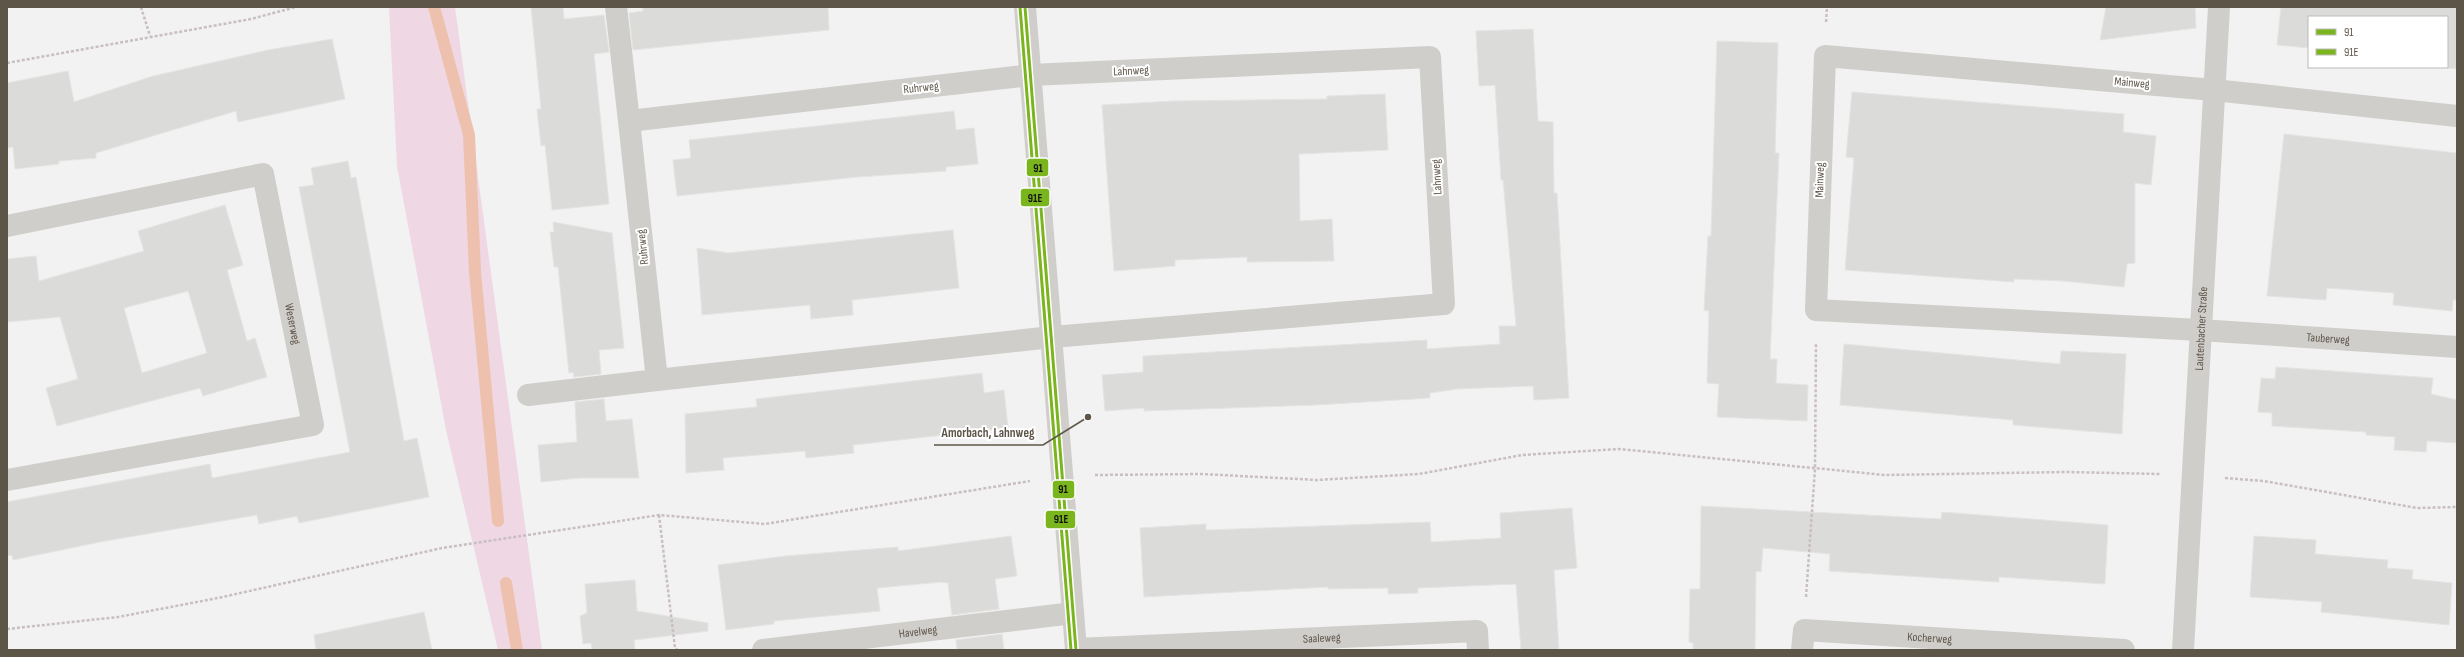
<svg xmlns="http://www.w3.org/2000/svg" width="2464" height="657" font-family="'Sofia Sans Condensed',sans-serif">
<rect width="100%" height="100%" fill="#f2f2f2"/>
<path fill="#f0d7e4" d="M 389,7 L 455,7 L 542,650 L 498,650 L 446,430 L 397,166 Z"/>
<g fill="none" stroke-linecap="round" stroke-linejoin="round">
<path stroke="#edc1ad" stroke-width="12" d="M 434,7 L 469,135 L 475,272 L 498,521
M 506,583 L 517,650"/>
</g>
<path fill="#dbdbda" stroke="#e5e4e3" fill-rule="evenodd" d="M 531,7 L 563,7 L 564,19 L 604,15 L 609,52 L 594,54 L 609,204 L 552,210 L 545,145 L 541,146 L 537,109 L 541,109 Z
M 643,7 L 828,7 L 829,30 L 633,50 L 629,13 L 643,11 Z
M 2106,7 L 2195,7 L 2196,28 L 2100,40 Z
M 2281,7 L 2457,7 L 2457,69 L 2437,67 L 2447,67 L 2447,17 L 2309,17 L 2309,48 L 2277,45 Z
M 1533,29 L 1538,121 L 1553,122 L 1554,193 L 1557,193 L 1569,398 L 1534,400 L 1533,386 L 1457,389 L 1430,393 L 1430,398 L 1316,405 L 1144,411 L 1144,408 L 1105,411 L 1102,375 L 1143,372 L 1143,356 L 1427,340 L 1427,349 L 1500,344 L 1499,326 L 1516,326 L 1503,180 L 1501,180 L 1495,85 L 1479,86 L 1476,31 Z
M 332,39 L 345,99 L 238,122 L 236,111 L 96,153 L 96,158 L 59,161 L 59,164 L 15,169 L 13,147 L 7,148 L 7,83 L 68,71 L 74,102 L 153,76 L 268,50 Z
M 1717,41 L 1778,43 L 1775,153 L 1779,153 L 1770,359 L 1777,359 L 1776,383 L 1808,385 L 1807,421 L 1717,417 L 1719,384 L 1707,383 L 1709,311 L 1704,310 L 1708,236 L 1711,236 Z
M 1852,92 L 2124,114 L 2123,132 L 2156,136 L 2151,185 L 2135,183 L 2135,263 L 2127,264 L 2124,287 L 2063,281 L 2014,279 L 2014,282 L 1845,270 L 1854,158 L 1846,157 Z
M 1385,94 L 1388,150 L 1299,154 L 1300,221 L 1332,219 L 1334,261 L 1247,262 L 1247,257 L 1175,260 L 1175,266 L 1114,271 L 1102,105 L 1173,101 L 1327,99 L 1327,96 Z
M 954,111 L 956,130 L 974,128 L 978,164 L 946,167 L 946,171 L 858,177 L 677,196 L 673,160 L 691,158 L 689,140 Z
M 2284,134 L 2457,153 L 2457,300 L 2453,300 L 2452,311 L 2393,305 L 2394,293 L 2327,288 L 2326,300 L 2267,296 Z
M 348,161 L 351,178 L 356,177 L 404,441 L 417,438 L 429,497 L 299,523 L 297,516 L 259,524 L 257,515 L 100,542 L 13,560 L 12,555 L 7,556 L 7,502 L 210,464 L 212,478 L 350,452 L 299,187 L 314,185 L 311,168 Z
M 225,205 L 243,265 L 227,270 L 247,341 L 255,338 L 267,377 L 203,396 L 200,388 L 57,426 L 46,388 L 78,379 L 60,317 L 7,322 L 7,259 L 36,256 L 39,281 L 144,251 L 138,231 ZM 188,291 L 207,353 L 142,373 L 124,308 Z
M 553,222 L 612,233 L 624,348 L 599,350 L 601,374 L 574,377 L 573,372 L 569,373 L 558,267 L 554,267 L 552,250 L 550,232 L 554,232 Z
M 953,230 L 959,288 L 852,300 L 853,315 L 831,317 L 811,319 L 810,305 L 702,315 L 697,248 L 728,253 Z
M 1844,344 L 2060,364 L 2061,351 L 2126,354 L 2122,434 L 2013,425 L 2013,420 L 1840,405 Z
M 2276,367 L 2433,378 L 2431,394 L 2457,400 L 2457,443 L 2427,441 L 2426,452 L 2394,450 L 2395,437 L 2366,435 L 2366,432 L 2272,426 L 2272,413 L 2258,412 L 2261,378 L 2275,379 Z
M 982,373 L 984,393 L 1004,390 L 1008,428 L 853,445 L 854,453 L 806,458 L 805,451 L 723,458 L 724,470 L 686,473 L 685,414 L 757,407 L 756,399 Z
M 604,399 L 606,421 L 632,419 L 639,478 L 579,478 L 541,482 L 538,445 L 577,442 L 575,402 Z
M 1701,506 L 1941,519 L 1942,512 L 2108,525 L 2105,584 L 1999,577 L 1999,582 L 1829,571 L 1830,554 L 1763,548 L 1761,572 L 1756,571 L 1755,650 L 1693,650 L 1693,643 L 1689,642 L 1690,589 L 1700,589 Z
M 1572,508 L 1577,568 L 1554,570 L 1559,650 L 1521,650 L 1516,584 L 1418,588 L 1418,593 L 1388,594 L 1388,588 L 1328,589 L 1328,587 L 1144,597 L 1140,528 L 1206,524 L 1206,530 L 1430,522 L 1431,542 L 1501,538 L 1500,513 Z
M 1011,536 L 1017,576 L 995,579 L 999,609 L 952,615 L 948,583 L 941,582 L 877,588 L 880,611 L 774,621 L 774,624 L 726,630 L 718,565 L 785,556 L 898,547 L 898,551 Z
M 2254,536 L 2316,540 L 2315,554 L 2388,560 L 2387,568 L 2413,570 L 2412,579 L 2452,583 L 2449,625 L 2321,612 L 2322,602 L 2250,597 Z
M 635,580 L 637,611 L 708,623 L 708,631 L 634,640 L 635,650 L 592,650 L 591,643 L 583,644 L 580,616 L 587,613 L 585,584 Z
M 424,612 L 432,650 L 316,650 L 314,635 Z
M 1002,634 L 1004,650 L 957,650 L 956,640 Z"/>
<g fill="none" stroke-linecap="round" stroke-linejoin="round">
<path stroke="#c9bec0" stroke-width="2.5" stroke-dasharray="3 2" stroke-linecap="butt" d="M 141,7 L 150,36
M 1826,22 L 1827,7
M 7,63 L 251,19 L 296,7
M 1095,475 L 1202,474 L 1317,480 L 1419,474 L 1522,455 L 1619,449 L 1885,475 L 2067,472 L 2160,474
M 2225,478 L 2264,481 L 2417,508 L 2457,507
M 659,515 L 675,648 L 677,650
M 1806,597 L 1815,469 L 1816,343
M 7,629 L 118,617 L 218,598 L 442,548 L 659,515 L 765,524 L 1030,481"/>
<g stroke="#d0cecb" stroke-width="22">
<path d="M 616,7 L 629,121"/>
<path d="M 1025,7 L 1076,650"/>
<path d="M 1430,57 L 1444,304 L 1052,337 L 657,380 L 629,121 L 1031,75 Z"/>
<path id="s1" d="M 2457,116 L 2214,90 L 1825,56 L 1816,310 L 2200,330 L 2457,347"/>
<path id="s2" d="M 7,226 L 263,174 L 313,425 L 7,480"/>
<path d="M 528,395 L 657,380"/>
<path id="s3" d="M 1076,649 L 1477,631 L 1478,650"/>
<path id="s4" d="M 763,650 L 1073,613"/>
<path id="s5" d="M 1802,650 L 1804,630 L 2124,650"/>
<path id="s6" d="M 2183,650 L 2219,7"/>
</g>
<g stroke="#fff" stroke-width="6">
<path id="bus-1" d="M 1025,7 L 1076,650"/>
</g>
<g stroke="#fff" stroke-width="6">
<path id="bus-2" d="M 1020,7 L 1071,650"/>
</g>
<use href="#bus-1" stroke="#7ab51d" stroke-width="3"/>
<use href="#bus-2" stroke="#7ab51d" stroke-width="3"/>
</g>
<g text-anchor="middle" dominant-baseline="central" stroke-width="4" stroke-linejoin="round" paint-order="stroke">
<g font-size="12" fill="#5e5549" stroke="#fff">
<text transform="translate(1131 71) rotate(-3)">Lahnweg</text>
<text transform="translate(2132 83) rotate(5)">Mainweg</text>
<text transform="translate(921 88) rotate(-6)">Ruhrweg</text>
<text transform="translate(1437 177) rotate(-93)">Lahnweg</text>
<text transform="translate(1820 180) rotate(-88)">Mainweg</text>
<text transform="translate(643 247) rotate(-96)">Ruhrweg</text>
<text stroke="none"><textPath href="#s2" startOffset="414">Weserweg</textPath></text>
<text stroke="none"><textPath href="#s6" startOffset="322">Lautenbacher Straße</textPath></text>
<text stroke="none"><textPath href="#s1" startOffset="1402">Tauberweg</textPath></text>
<text stroke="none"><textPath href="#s4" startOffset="156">Havelweg</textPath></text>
<text stroke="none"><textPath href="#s3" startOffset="246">Saaleweg</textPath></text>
<text stroke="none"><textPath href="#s5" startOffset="146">Kocherweg</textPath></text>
</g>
</g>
<path fill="none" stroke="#5e5549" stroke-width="1.5" d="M1088 417L1043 445H934"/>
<circle fill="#5e5549" stroke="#fff" stroke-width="1.5" cx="1088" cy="417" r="4"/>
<g font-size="13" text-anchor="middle" font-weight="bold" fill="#5e5549" stroke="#fff" stroke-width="4" stroke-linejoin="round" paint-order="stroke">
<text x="988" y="437">Amorbach, Lahnweg</text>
</g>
<g stroke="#fff" stroke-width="1.5">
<rect x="1026" y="158" width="23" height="19" rx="4" fill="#7ab51d"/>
<rect x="1020" y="188" width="30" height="19" rx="4" fill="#7ab51d"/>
<rect x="1052" y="480" width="23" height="19" rx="4" fill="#7ab51d"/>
<rect x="1045" y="510" width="31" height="19" rx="4" fill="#7ab51d"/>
</g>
<g font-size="11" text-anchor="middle" font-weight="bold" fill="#111">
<text x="1038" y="172">91</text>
<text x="1035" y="202">91E</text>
<text x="1063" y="493">91</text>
<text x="1061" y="523">91E</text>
</g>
<rect width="2464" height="657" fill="none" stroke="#5e5549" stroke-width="16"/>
<rect x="2308" y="16" width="140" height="52" fill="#ffffff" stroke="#bfbbb6"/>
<rect x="2316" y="29" width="20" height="6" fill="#7ab51d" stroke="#bfbbb6"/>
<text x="2344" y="36" font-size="12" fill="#5e5549">91</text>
<rect x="2316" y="49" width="20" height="6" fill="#7ab51d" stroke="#bfbbb6"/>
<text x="2344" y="56" font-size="12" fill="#5e5549">91E</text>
</svg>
